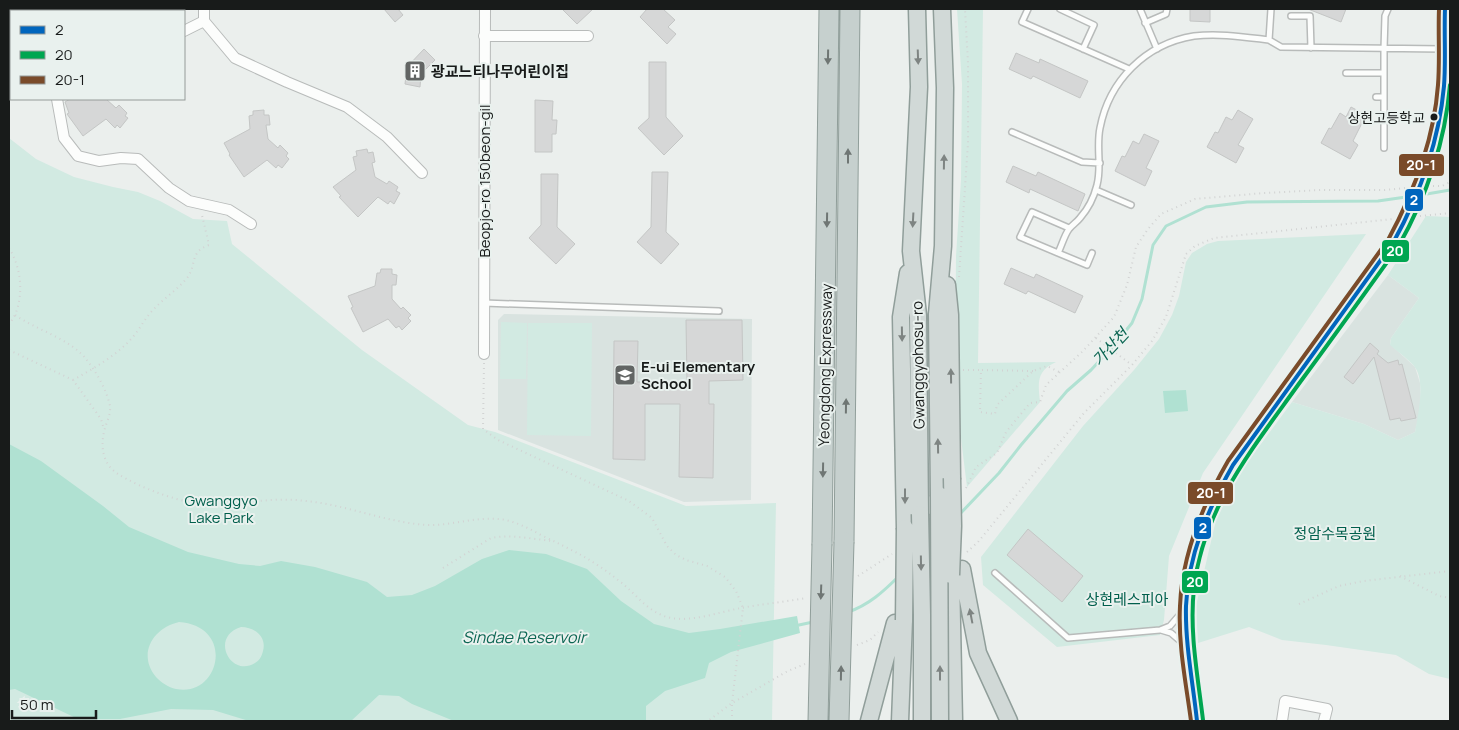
<svg xmlns="http://www.w3.org/2000/svg" width="1459" height="730" font-family="Manrope,'Noto Sans KR',sans-serif">
<rect width="100%" height="100%" fill="#ebefed"/>
<path fill="#d9e3e0" d="M 1388,275 L 1419,298 L 1391,338 L 1390,344 L 1415,367 L 1420,383 L 1421,406 L 1415,432 L 1398,440 L 1364,424 L 1292,402 Z
M 504,314 L 752,319 L 751,500 L 684,502 L 498,430 L 498,320 Z"/>
<path fill="#d2eae2" d="M 957,9 L 983,9 L 978,363 L 1056,362 C 1036,371 1038,383 1040,402 L 967,487 L 955,390 L 956,256 L 961,180 L 962,84 Z
M 9,138 L 36,159 L 74,177 L 113,187 L 138,192 L 160,201 L 193,219 L 227,221 L 232,244 L 362,350 L 468,425 L 495,432 L 686,506 L 776,503 L 772,721 L 9,721 Z
M 1426,216 L 1450,217 L 1450,679 L 1429,674 L 1396,655 L 1326,645 L 1282,640 L 1249,627 L 1198,643 L 1196,606 L 1219,507 L 1244,467 L 1292,402 L 1364,424 L 1398,440 L 1415,432 C 1418,415 1426,380 1414,366 C 1407,358 1397,351 1390,345 L 1391,338 L 1419,298 L 1388,275 Z
M 1366,234 L 1203,473 L 1169,556 L 1164,620 L 1160,635 L 1057,647 L 983,585 L 981,557 L 1083,426 L 1134,370 L 1159,339 L 1172,315 L 1179,296 L 1186,262 L 1192,253 L 1207,244 L 1218,241 Z
M 501,322 L 527,323 L 526,379 L 500,379 Z
M 528,323 L 592,323 L 591,436 L 527,435 Z"/>
<path fill="#b0e1d2" fill-rule="evenodd" d="M 1186,390 L 1188,411 L 1165,413 L 1163,391 Z
M 9,444 L 41,461 L 103,506 L 129,527 L 188,552 L 239,564 L 260,566 L 281,561 L 315,567 L 367,582 L 387,597 L 412,595 L 435,586 L 482,559 L 509,550 L 546,554 L 587,569 L 621,601 L 654,624 L 689,633 L 720,629 L 797,616 L 800,633 L 731,652 L 709,663 L 705,678 L 665,691 L 646,706 L 646,721 L 454,721 L 412,704 L 399,696 L 379,695 L 351,721 L 249,721 L 213,710 L 171,709 L 120,719 L 78,719 L 15,689 L 9,690 ZM 179,622 C 236,626 220,698 176,689 C 168,687 162,683 156,677 C 137,654 153,628 179,622 ZM 241,627 C 254,627 267,636 263,651 C 262,656 259,661 255,663 C 231,678 209,637 241,627 Z"/>
<g fill="none" stroke-linecap="round" stroke-linejoin="round">
<path stroke="#b0e1d2" stroke-width="3" d="M 1421,195 L 1450,190
M 958,516 L 999,473 L 1021,445 L 1067,391 L 1091,370 L 1115,344 L 1132,323 L 1142,299 L 1153,245 L 1166,226 L 1206,207 L 1247,202 L 1378,201 L 1413,196
M 848,612 C 869,605 884,591 899,576
M 799,625 L 813,622"/>
</g>
<path fill="#d6d7d7" stroke="#c4c6c5" d="M 384,9 L 398,9 L 403,15 L 395,22 Z
M 562,9 L 593,9 L 577,24 Z
M 647,9 L 663,9 L 675,20 L 668,27 L 676,34 L 667,44 L 640,17 Z
M 1190,9 L 1210,9 L 1210,22 L 1190,21 Z
M 1308,9 L 1346,9 L 1341,22 Z
M 424,49 L 435,60 L 421,74 L 420,87 L 405,84 L 407,67 Z
M 1016,53 L 1039,63 L 1040,59 L 1088,81 L 1080,98 L 1033,76 L 1031,79 L 1009,69 Z
M 649,62 L 666,62 L 666,117 L 683,136 L 664,155 L 638,128 L 649,118 Z
M 70,99 L 106,99 L 116,108 L 119,105 L 127,113 L 125,116 L 128,118 L 120,128 L 117,125 L 115,128 L 106,119 L 83,136 L 67,114 L 69,113 L 65,102 Z
M 535,100 L 553,101 L 552,120 L 557,120 L 556,134 L 552,134 L 552,152 L 535,152 Z
M 1351,107 L 1366,115 L 1353,141 L 1358,145 L 1350,159 L 1321,143 L 1329,128 L 1331,129 L 1340,113 L 1346,117 Z
M 264,110 L 264,115 L 269,115 L 270,125 L 266,125 L 268,139 L 278,148 L 280,145 L 288,153 L 286,156 L 289,159 L 282,168 L 278,165 L 276,168 L 267,160 L 244,177 L 229,155 L 230,154 L 224,143 L 250,129 L 249,116 L 253,115 L 253,111 Z
M 1238,110 L 1253,119 L 1238,145 L 1244,148 L 1236,163 L 1207,147 L 1215,132 L 1218,133 L 1226,117 L 1232,120 Z
M 1144,134 L 1159,141 L 1146,168 L 1152,171 L 1145,186 L 1115,171 L 1122,156 L 1125,157 L 1133,141 L 1139,144 Z
M 367,149 L 368,153 L 373,152 L 375,162 L 372,163 L 375,177 L 387,184 L 389,181 L 398,187 L 396,191 L 400,193 L 394,204 L 390,201 L 388,204 L 378,197 L 358,217 L 339,197 L 341,196 L 333,187 L 356,170 L 353,157 L 357,156 L 356,151 Z
M 1013,166 L 1036,176 L 1038,172 L 1085,194 L 1078,211 L 1030,189 L 1029,193 L 1006,182 Z
M 652,172 L 668,172 L 666,232 L 679,244 L 661,264 L 637,242 L 651,227 Z
M 541,174 L 558,174 L 557,227 L 575,244 L 556,264 L 529,238 L 541,225 Z
M 1011,268 L 1034,278 L 1036,274 L 1083,296 L 1075,313 L 1028,291 L 1026,294 L 1004,284 Z
M 381,269 L 392,269 L 392,274 L 397,275 L 396,285 L 392,285 L 392,299 L 401,309 L 403,307 L 411,315 L 408,318 L 411,321 L 402,330 L 399,326 L 396,328 L 388,319 L 363,332 L 351,308 L 353,307 L 348,296 L 375,286 L 377,273 L 380,273 Z
M 686,320 L 742,320 L 743,380 L 709,381 L 709,404 L 714,404 L 713,478 L 679,477 L 680,404 L 645,404 L 645,460 L 613,459 L 614,341 L 638,341 L 637,382 L 687,383 Z
M 1370,343 L 1379,351 L 1377,354 L 1388,363 L 1398,360 L 1399,365 L 1402,364 L 1416,418 L 1401,421 L 1400,418 L 1390,420 L 1374,357 L 1353,384 L 1344,377 Z
M 1028,529 L 1083,576 L 1062,602 L 1007,555 Z"/>
<g fill="none" stroke-linecap="round" stroke-linejoin="round">
<g stroke="#b8bbba" stroke-width="8">
<path id="service" d="M 1028,9 L 1022,22 L 1129,69
M 1060,9 L 1094,25 L 1083,49
M 1140,9 L 1157,49
M 1271,9 L 1269,40 L 1281,47 L 1443,49
M 1291,16 L 1310,16 L 1311,48
M 1145,23 L 1166,14 L 1167,9
M 1346,73 L 1384,73
M 1376,97 L 1384,97
M 1012,132 L 1082,162 L 1100,163
M 1384,148 L 1384,49 L 1385,16 L 1388,9
M 1096,190 L 1131,205
M 1058,253 L 1020,237 L 1032,212 L 1069,228
M 1092,253 L 1087,265 L 1058,253 C 1062,245 1064,236 1069,229 C 1072,225 1077,222 1080,218 C 1088,209 1094,197 1097,185 C 1102,166 1096,147 1100,128 C 1109,81 1145,44 1194,36 C 1219,33 1244,37 1269,40
M 484,303 L 719,311
M 995,573 L 1068,638 L 1160,630 L 1170,626 L 1183,611
M 1161,630 L 1171,633 L 1185,645"/>
</g>
<g stroke="#b8bbba" stroke-width="12">
<path id="minor" d="M 76,9 L 85,11
M 204,21 L 235,58 L 287,82 L 347,107 L 387,137 L 422,173
M 184,31 L 204,21 L 204,9
M 484,36 L 588,36
M 57,99 L 64,138 L 78,156 L 99,161 L 121,158 L 138,159 L 169,188 L 189,201 L 229,210 L 251,224
M 484,354 L 485,9
M 1282,721 L 1285,701 L 1327,709 L 1324,721"/>
</g>
<g stroke="#b8bbba" stroke-width="15">
<path id="tertiary" d="M 1429,165 L 1435,142 L 1444,86 L 1445,9
M 1197,721 C 1193,683 1185,644 1186,606 C 1188,555 1207,509 1233,465 L 1393,243"/>
</g>
<g stroke="#909e9a" stroke-width="19">
<path id="trunk" d="M 917,9 L 919,87 L 911,251 L 918,315 L 920,514
M 947,285 L 950,315 L 952,478
M 939,495 L 937,314 L 943,246 L 945,88 L 942,9
M 905,528 L 901,317 L 908,273
M 962,569 L 978,653 L 1009,721
M 951,575 L 954,721
M 869,721 L 895,623
M 900,721 L 904,620"/>
</g>
<g stroke="#909e9a" stroke-width="21">
<path id="motorway" d="M 844,542 L 850,9
M 822,544 L 829,9"/>
</g>
<path stroke="#d2d3d3" stroke-width="2" stroke-dasharray="1 4" stroke-linecap="butt" d="M 1433,186 L 1442,186 L 1450,182
M 1420,216 L 1450,213
M 9,248 C 21,267 24,294 15,315 C 37,330 70,339 86,359 C 96,371 107,391 110,406 C 111,414 107,421 105,428 C 100,445 102,464 118,474 C 142,489 188,506 216,505 C 246,503 276,497 306,501 C 347,505 385,522 426,525 C 453,526 478,515 506,520 C 518,523 530,529 541,535 C 570,549 592,559 618,580 C 636,593 647,613 671,618 C 693,622 719,612 741,608 C 762,604 784,602 806,598
M 959,277 L 968,143 L 968,63 L 965,9
M 9,325 L 15,315
M 1096,338 L 1132,365
M 9,350 L 73,380 L 101,419 L 104,430
M 484,363 L 483,429 L 498,440 L 629,501 L 652,518 L 667,546 L 676,555 L 686,560 L 707,566 L 725,577 L 736,591 L 743,608 L 732,703 L 708,721
M 963,370 L 981,370
M 1033,371 L 981,370 L 980,412 L 995,414 L 997,405 L 1033,371 L 1047,366 L 1059,372
M 73,380 C 94,368 116,356 132,338 C 140,329 145,318 153,310 C 163,299 177,290 187,278 C 197,265 189,252 209,245 L 202,215
M 966,488 L 976,467 L 997,453 L 1006,432 L 1030,403 L 1040,402 L 1046,385 L 1083,351 L 1114,317 L 1127,285 L 1136,247 L 1148,229 L 1161,214 L 1195,199 L 1264,193 L 1321,190 L 1385,190 L 1406,188
M 967,552 L 978,542 L 1084,413 L 1132,365 L 1152,341 L 1166,317 L 1186,254 L 1195,246 L 1214,238 L 1393,219
M 443,568 L 491,538 C 511,534 532,539 552,541
M 858,576 L 892,554
M 1400,576 L 1439,596 L 1450,598
M 1299,604 L 1339,586 L 1364,581 L 1450,571
M 857,645 L 870,640 L 878,632
M 732,721 L 732,703 L 788,671 L 805,664"/>
<use href="#service" stroke="#fcfdfc" stroke-width="5"/>
<use href="#minor" stroke="#fcfdfc" stroke-width="10"/>
<use href="#tertiary" stroke="#fcfdfc" stroke-width="12"/>
<use href="#trunk" stroke="#d1d9d7" stroke-width="16"/>
<use href="#motorway" stroke="#c6d0ce" stroke-width="19"/>
<g stroke="#b8bbba" stroke-width="15" stroke-linecap="butt">
<path id="tertiary-bridge" d="M 1393,243 L 1411,210 L 1429,165"/>
</g>
<g stroke="#909e9a" stroke-width="19" stroke-linecap="butt">
<path id="trunk-bridge" d="M 939,495 L 940,721
M 920,514 L 922,615 L 922,721
M 951,575 L 953,526 L 952,478
M 904,620 L 905,528"/>
</g>
<g stroke="#909e9a" stroke-width="21" stroke-linecap="butt">
<path id="motorway-bridge" d="M 818,721 L 822,544
M 839,721 L 844,542"/>
</g>
<use href="#tertiary-bridge" stroke="#fcfdfc" stroke-width="12"/>
<use href="#trunk-bridge" stroke="#d1d9d7" stroke-width="16"/>
<use href="#motorway-bridge" stroke="#c6d0ce" stroke-width="19"/>
<g stroke="#e9f1ee" stroke-width="8">
<path id="bus-1" d="M 1197,721 C 1193,683 1185,644 1186,606 C 1188,555 1208,509 1233,465 L 1393,243 C 1420,194 1439,142 1444,86 C 1446,61 1444,35 1445,9"/>
</g>
<g stroke="#e9f1ee" stroke-width="8">
<path id="bus-2" d="M 1203,720 C 1198,677 1189,632 1194,588 C 1203,508 1253,448 1298,385 C 1332,339 1365,293 1398,247 C 1427,196 1445,143 1450,85"/>
</g>
<g stroke="#e9f1ee" stroke-width="8">
<path id="bus-3" d="M 1191,721 C 1186,683 1178,645 1180,606 C 1182,554 1202,506 1228,461 L 1388,240 C 1414,192 1434,140 1438,85 C 1440,60 1438,34 1439,9"/>
</g>
<use href="#bus-1" stroke="#0065bd" stroke-width="4"/>
<use href="#bus-2" stroke="#00a651" stroke-width="4"/>
<use href="#bus-3" stroke="#7a4b2a" stroke-width="4"/>
</g>
<defs><path id="oneway-solid" d="M-6-.8H1V-3.2L6.5 0L1 3.2V.8H-6Z" transform="scale(1.25)"/></defs>
<g fill="#6f7674">
<use href="#oneway-solid" transform="translate(828 57) rotate(91)"/>
<use href="#oneway-solid" transform="translate(848 156) rotate(-90)"/>
<use href="#oneway-solid" transform="translate(827 220) rotate(91)"/>
<use href="#oneway-solid" transform="translate(846 406) rotate(-89)"/>
<use href="#oneway-solid" transform="translate(823 470) rotate(91)"/>
<use href="#oneway-solid" transform="translate(821 592) rotate(92)"/>
<use href="#oneway-solid" transform="translate(841 673) rotate(-89)"/>
</g>
<g fill="#7e8482">
<use href="#oneway-solid" transform="translate(918 57) rotate(88)"/>
<use href="#oneway-solid" transform="translate(944 162) rotate(-89)"/>
<use href="#oneway-solid" transform="translate(913 220) rotate(93)"/>
<use href="#oneway-solid" transform="translate(902 334) rotate(89)"/>
<use href="#oneway-solid" transform="translate(951 376) rotate(-91)"/>
<use href="#oneway-solid" transform="translate(938 446) rotate(-91)"/>
<use href="#oneway-solid" transform="translate(905 496) rotate(90)"/>
<use href="#oneway-solid" transform="translate(921 563) rotate(89)"/>
<use href="#oneway-solid" transform="translate(971 616) rotate(-101)"/>
<use href="#oneway-solid" transform="translate(940 673) rotate(-90)"/>
</g>
<defs>
<g id="building-square" transform="scale(1.125)"><rect x="-9" y="-9" width="18" height="18" rx="4" fill="#626564" stroke="#e9f1ee"/><path d="M-4-6H4V6H1V3H-1V6H-4ZM-2.5-4.3h1.7v1.8h-1.7ZM.8-4.3h1.7v1.8H.8ZM-2.5-1h1.7V.8h-1.7ZM.8-1h1.7V.8H.8Z" fill="#fff"/></g>
<g id="school-square" transform="scale(1.125)"><rect x="-9" y="-9" width="18" height="18" rx="4" fill="#626564" stroke="#e9f1ee"/><path d="M0-5L7-2L0 1L-7-2ZM-4 1L0 2.5L4 1V4Q0 6-4 4Z" fill="#fff"/></g>
</defs>
<g fill-rule="evenodd">
<use href="#building-square" x="415" y="71"/>
<use href="#school-square" x="625" y="375"/>
</g>
<circle fill="#181b1a" stroke="#e9f1ee" stroke-width="2" cx="1434" cy="117" r="4.5"/>
<g text-anchor="middle" dominant-baseline="central" stroke-width="4" stroke-linejoin="round" paint-order="stroke">
<g font-size="14" fill="#181b1a" stroke="#e9f1ee" text-anchor="end">
<text x="1425" y="117">상현고등학교</text>
</g>
<g font-size="15" font-weight="bold" fill="#181b1a" stroke="#e9f1ee" text-anchor="start">
<text x="431" y="71">광교느티나무어린이집</text>
<text x="641" y="366">E-ui Elementary<tspan x="641" dy="17">School</tspan></text>
</g>
<g font-size="15" fill="#181b1a" stroke="#e9f1ee">
<text transform="translate(484 181) rotate(-90)">Beopjo-ro 150beon-gil</text>
<text transform="translate(825 365) rotate(-89)">Yeongdong Expressway</text>
<text transform="translate(918 365) rotate(-91)">Gwanggyohosu-ro</text>
</g>
<g font-size="15" fill="#005f4c" stroke="#e9f1ee">
<text x="221" y="500">Gwanggyo<tspan x="221" dy="17">Lake Park</tspan></text>
<text x="1335" y="533">정암수목공원</text>
<text x="1127" y="599">상현레스피아</text>
</g>
<g font-size="16" font-style="italic" fill="#0c6653" stroke="#e9f1ee">
<text transform="translate(1110 347) rotate(-47)">가산천</text>
<text x="524" y="637">Sindae Reservoir</text>
</g>
</g>
<g stroke="#e9f1ee" stroke-width="2">
<rect x="1398" y="153" width="47" height="24" rx="5" fill="#7a4b2a"/>
<rect x="1404" y="188" width="20" height="24" rx="5" fill="#0065bd"/>
<rect x="1381" y="239" width="29" height="24" rx="5" fill="#00a651"/>
<rect x="1187" y="481" width="47" height="24" rx="5" fill="#7a4b2a"/>
<rect x="1193" y="516" width="19" height="24" rx="5" fill="#0065bd"/>
<rect x="1181" y="570" width="28" height="24" rx="5" fill="#00a651"/>
</g>
<g font-size="14" text-anchor="middle" font-weight="bold" fill="#fff">
<text x="1421" y="170">20-1</text>
<text x="1414" y="205">2</text>
<text x="1395" y="256">20</text>
<text x="1211" y="498">20-1</text>
<text x="1203" y="533">2</text>
<text x="1195" y="587">20</text>
</g>
<rect width="1459" height="730" fill="none" stroke="#181b1a" stroke-width="20"/>
<rect x="10" y="10" width="175" height="90" fill="#e9f1ee" stroke="#959b99"/>
<rect x="20" y="26" width="25" height="8" fill="#0065bd" stroke="#959b99"/>
<text x="55" y="35" font-size="15" fill="#181b1a">2</text>
<rect x="20" y="51" width="25" height="8" fill="#00a651" stroke="#959b99"/>
<text x="55" y="60" font-size="15" fill="#181b1a">20</text>
<rect x="20" y="76" width="25" height="8" fill="#7a4b2a" stroke="#959b99"/>
<text x="55" y="85" font-size="15" fill="#181b1a">20-1</text>
<path d="M12 710v8h84v-8" fill="none" stroke="#181b1a" stroke-width="2.5"/>
<text x="20" y="710" font-size="15" fill="#181b1a" stroke="#e9f1ee" stroke-width="4" paint-order="stroke">50 m</text>
</svg>
